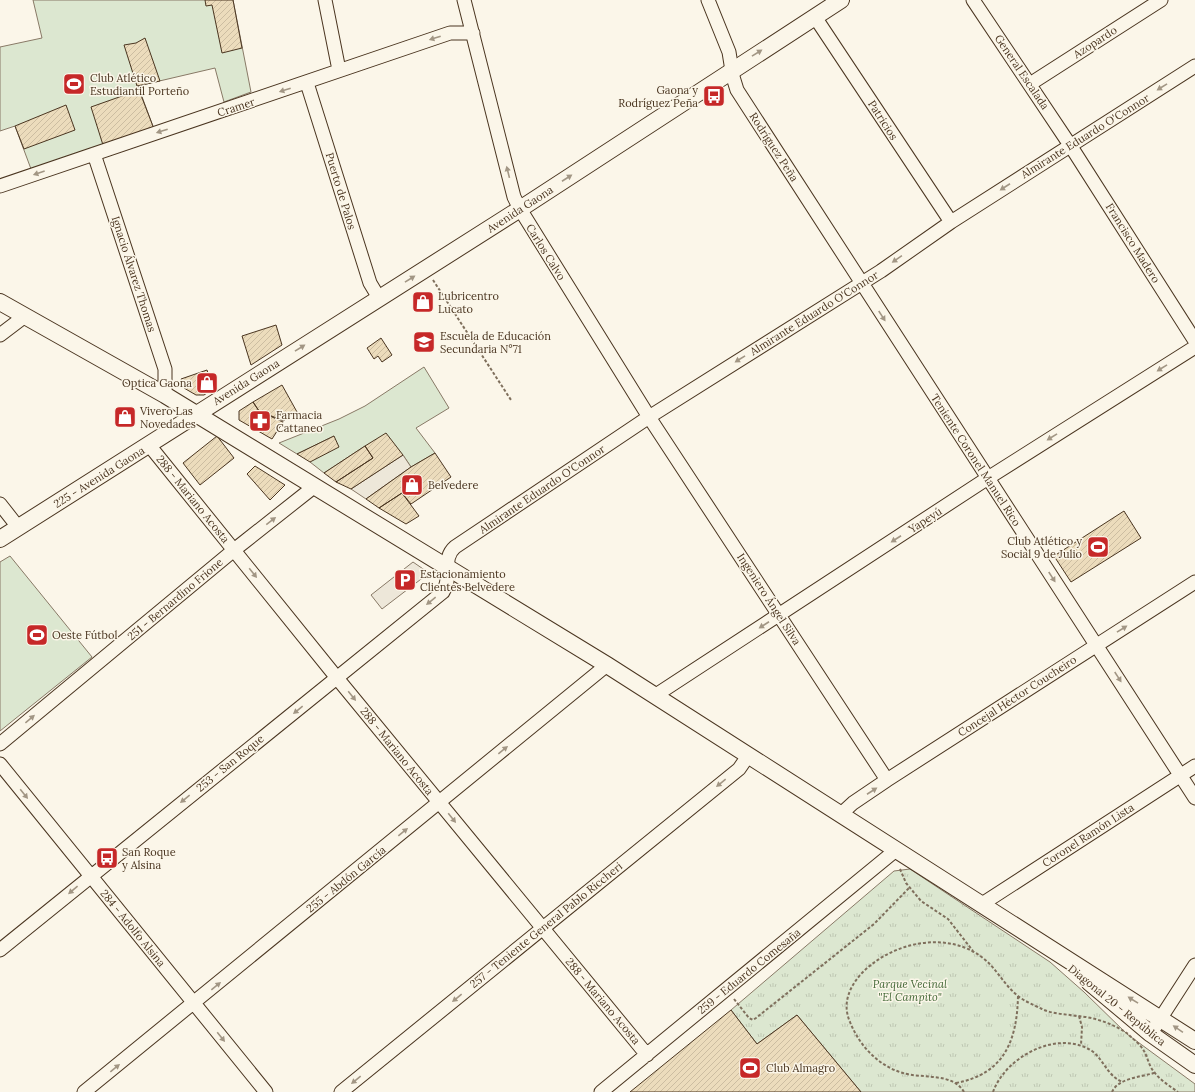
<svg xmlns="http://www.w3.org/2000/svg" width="1195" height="1092" font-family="Lora,serif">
<defs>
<pattern id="park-tufts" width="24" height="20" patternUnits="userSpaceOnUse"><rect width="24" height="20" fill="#dce7d0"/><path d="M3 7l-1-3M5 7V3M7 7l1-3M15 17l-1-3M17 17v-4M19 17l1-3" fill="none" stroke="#bec7b2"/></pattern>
<pattern id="building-hatch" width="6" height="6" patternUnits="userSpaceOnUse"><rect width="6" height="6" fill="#ecdcbc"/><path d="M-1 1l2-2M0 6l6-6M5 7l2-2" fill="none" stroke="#ccbda1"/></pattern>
</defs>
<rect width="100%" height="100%" fill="#fbf6e9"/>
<path fill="#dce7d0" stroke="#887966" d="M 33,0 L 233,0 L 251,92 L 224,102 L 215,68 L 138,86 L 154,129 L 31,169 L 15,126 L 0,131 L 0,47 L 42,38 Z
M 424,367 L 449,408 L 416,428 L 435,453 L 411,467 L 403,455 L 365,446 L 324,473 L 310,462 L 334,436 L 297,454 L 279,443 L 339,419 L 365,406 Z
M 10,556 L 92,657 L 0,731 L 0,562 Z"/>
<path fill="url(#park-tufts)" stroke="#887966" d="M 910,869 L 1050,962 L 1084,992 L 1127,1034 L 1195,1084 L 1195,1092 L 861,1092 L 797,1015 L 757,1044 L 731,1010 L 894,871 Z"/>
<path fill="#ede7d9" stroke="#887966" d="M 403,455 L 411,467 L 366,499 L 351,489 Z
M 413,562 L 429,573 L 382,609 L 371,595 Z"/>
<path fill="url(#building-hatch)" stroke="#4a3520" d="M 205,0 L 233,0 L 242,48 L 222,53 L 212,5 L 206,6 Z
M 145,38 L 160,81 L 137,86 L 124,45 L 136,43 Z
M 139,90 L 154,129 L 103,145 L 91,107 Z
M 66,105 L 75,130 L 24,149 L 15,126 Z
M 276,325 L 282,345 L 251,365 L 242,336 Z
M 381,338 L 392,355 L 382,362 L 378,356 L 374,359 L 367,348 Z
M 207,370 L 213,389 L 204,395 L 196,395 L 184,388 L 181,379 Z
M 282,385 L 297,412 L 286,417 L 284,421 L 259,411 L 253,402 Z
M 253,402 L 259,411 L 283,422 L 272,439 L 239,420 L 239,411 Z
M 386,433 L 403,455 L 351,489 L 336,482 L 373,458 L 365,446 Z
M 217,436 L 234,458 L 200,485 L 183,463 Z
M 334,436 L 339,447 L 310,462 L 297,454 Z
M 365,446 L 373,458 L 336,482 L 324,473 Z
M 435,453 L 451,477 L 411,504 L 402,493 L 379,508 L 366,499 L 411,467 Z
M 255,466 L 285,485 L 270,500 L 247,474 Z
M 402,493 L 419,516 L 406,524 L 379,508 Z
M 1124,511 L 1141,538 L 1071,582 L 1054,556 Z
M 731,1010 L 757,1044 L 797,1015 L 861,1092 L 630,1092 Z"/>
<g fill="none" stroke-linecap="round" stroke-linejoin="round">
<g stroke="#4a3520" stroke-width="15">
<path id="minor" d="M 325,0 L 339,70
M 464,0 L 514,197 L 520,209 L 649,417 L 887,780
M 708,0 L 729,52 L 733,77 L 737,90 L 1195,798
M 973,0 L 1070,145 L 1195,341
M 815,17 L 951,222
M 307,83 L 370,283 L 379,298
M 1030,84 L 1161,0
M 94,154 L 165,369 L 165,395
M 0,186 L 450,33 L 473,33
M 0,335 L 25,316
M 149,445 L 337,678 L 647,1055
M 0,504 L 18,527
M 656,695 L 988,478 L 1195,347
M 0,744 L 234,550 L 315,486
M 0,764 L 266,1092
M 841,814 L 853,803 L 887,780 L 1195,582
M 982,904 L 1195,766
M 0,950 L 443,592 C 453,577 441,559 455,547 L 649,417 L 881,271 L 951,222 L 1195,66
M 1155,1027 L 1195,965
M 84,1092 L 607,665
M 341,1092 L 739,769 L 748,756
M 601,1092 L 896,850"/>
</g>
<g stroke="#4a3520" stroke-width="18">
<path id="major" d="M 0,302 L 165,395 L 607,665 L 1195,1041
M 0,539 L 520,209 L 841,0
M 1089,982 L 1151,1034 L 1195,1065"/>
</g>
<path stroke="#7f6f5c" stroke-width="2" stroke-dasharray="3 2" stroke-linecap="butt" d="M 433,280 L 511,400
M 900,869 L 906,883 L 921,901 L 948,919 L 973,951
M 734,999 L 749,1018 L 753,1020 L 756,1018 L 874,924 L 910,887
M 1079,1016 L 1082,1027 L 1081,1045
M 956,1083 C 1004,1074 1017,1041 1018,996
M 964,1092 C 952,1072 922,1079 903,1073 C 878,1066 859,1045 850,1022 C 842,1004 849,987 862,973 C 892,942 947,930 983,958 C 997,969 1004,985 1018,996 C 1024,1001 1034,1005 1042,1009 C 1052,1014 1065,1014 1077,1016 C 1094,1017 1114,1024 1128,1034 C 1133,1039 1141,1045 1144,1051 C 1148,1058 1149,1067 1155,1073 C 1161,1081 1170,1086 1178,1092
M 993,1092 C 1006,1056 1058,1029 1092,1051 C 1104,1060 1106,1074 1122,1082
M 1112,1092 C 1118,1078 1141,1077 1154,1073"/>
<use href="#minor" stroke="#fbf6e9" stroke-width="13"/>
<use href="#major" stroke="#fbf6e9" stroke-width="16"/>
</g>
<defs><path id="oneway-solid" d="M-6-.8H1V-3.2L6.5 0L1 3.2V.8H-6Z"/></defs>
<g fill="#a29684">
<use href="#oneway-solid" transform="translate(435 38) rotate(162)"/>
<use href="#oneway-solid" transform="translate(757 53) rotate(-32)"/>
<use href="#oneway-solid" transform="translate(1162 87) rotate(148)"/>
<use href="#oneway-solid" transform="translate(285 90) rotate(162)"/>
<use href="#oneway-solid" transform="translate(162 131) rotate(162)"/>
<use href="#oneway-solid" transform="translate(508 172) rotate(-104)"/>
<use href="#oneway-solid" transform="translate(39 173) rotate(161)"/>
<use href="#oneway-solid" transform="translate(567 178) rotate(-33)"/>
<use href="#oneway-solid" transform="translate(1005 187) rotate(147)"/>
<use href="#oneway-solid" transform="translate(897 259) rotate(145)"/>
<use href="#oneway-solid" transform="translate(410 279) rotate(-32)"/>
<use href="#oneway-solid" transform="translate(882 316) rotate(57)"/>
<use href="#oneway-solid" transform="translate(300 348) rotate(-32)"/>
<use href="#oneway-solid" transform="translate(740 359) rotate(148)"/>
<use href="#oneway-solid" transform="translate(1162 368) rotate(148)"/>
<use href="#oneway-solid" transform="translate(1052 437) rotate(148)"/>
<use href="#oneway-solid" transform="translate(271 521) rotate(-38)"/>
<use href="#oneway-solid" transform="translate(896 539) rotate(147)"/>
<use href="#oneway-solid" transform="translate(253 573) rotate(51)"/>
<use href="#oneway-solid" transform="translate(1052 577) rotate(57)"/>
<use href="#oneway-solid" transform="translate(431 601) rotate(141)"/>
<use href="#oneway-solid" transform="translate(764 625) rotate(147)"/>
<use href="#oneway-solid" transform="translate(1122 629) rotate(-32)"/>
<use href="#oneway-solid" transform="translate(1118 677) rotate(57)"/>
<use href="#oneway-solid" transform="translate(352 696) rotate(51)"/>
<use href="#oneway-solid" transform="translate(298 710) rotate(141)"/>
<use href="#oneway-solid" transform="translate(30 719) rotate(-40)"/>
<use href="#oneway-solid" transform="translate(503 750) rotate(-39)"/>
<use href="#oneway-solid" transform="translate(721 783) rotate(141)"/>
<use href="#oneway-solid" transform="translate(872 791) rotate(-33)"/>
<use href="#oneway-solid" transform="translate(24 794) rotate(51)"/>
<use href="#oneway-solid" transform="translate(185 799) rotate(141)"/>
<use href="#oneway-solid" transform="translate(452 818) rotate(51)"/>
<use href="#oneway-solid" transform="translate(403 832) rotate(-39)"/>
<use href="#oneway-solid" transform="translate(73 890) rotate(140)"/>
<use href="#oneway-solid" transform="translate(216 986) rotate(-39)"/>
<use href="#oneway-solid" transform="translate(457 998) rotate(141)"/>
<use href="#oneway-solid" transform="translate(1133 1000) rotate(-148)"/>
<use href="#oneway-solid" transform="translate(1178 1029) rotate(-146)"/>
<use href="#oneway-solid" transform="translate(221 1037) rotate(51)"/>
<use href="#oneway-solid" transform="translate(115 1068) rotate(-39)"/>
<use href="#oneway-solid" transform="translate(356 1080) rotate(141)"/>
</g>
<defs>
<g id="stadium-square" transform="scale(1.15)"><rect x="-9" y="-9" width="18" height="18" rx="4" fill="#c62828" stroke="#fbf6e9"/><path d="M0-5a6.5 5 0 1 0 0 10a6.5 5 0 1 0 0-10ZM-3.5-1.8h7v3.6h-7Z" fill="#fff"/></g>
<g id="bus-square" transform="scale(1.15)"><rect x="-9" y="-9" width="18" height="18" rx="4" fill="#c62828" stroke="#fbf6e9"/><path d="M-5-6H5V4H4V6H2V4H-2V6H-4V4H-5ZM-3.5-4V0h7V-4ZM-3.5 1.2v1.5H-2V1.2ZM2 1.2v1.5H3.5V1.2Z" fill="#fff"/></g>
<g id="shop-square" transform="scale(1.15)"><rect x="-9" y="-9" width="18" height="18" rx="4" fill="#c62828" stroke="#fbf6e9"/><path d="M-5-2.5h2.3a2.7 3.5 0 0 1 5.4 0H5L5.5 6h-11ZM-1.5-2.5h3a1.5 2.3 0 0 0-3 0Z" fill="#fff"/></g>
<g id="school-square" transform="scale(1.15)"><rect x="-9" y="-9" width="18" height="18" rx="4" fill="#c62828" stroke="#fbf6e9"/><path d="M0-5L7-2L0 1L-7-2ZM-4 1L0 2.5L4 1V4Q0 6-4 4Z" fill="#fff"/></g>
<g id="pharmacy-square" transform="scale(1.15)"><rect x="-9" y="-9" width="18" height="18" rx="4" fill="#c62828" stroke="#fbf6e9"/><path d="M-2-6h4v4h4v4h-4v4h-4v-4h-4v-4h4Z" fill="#fff"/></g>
<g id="parking-square" transform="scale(1.15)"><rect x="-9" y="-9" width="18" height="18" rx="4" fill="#c62828" stroke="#fbf6e9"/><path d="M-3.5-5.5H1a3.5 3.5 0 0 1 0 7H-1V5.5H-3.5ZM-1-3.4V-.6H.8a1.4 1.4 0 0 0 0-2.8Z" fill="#fff"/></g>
</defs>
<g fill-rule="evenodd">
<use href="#stadium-square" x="74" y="84"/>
<use href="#bus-square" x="714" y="96"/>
<use href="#shop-square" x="423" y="302"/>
<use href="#school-square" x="424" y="342"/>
<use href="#shop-square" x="207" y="383"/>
<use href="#shop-square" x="125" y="417"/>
<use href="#pharmacy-square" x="260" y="421"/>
<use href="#shop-square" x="412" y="485"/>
<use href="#stadium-square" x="1098" y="547"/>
<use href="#parking-square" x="405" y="580"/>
<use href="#stadium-square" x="37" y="635"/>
<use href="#bus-square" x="107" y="858"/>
<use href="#stadium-square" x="750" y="1068"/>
</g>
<g text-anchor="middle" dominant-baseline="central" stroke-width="3" stroke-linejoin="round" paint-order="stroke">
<g font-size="11" fill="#4a3520" stroke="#fbf6e9">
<text transform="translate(1095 42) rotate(-33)">Azopardo</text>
<text transform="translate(1022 72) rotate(56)">General Escalada</text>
<text transform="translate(236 107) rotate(-18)">Cramer</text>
<text transform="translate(883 120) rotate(57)">Patricios</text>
<text transform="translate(1085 136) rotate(-32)">Almirante Eduardo O'Connor</text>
<text transform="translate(774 147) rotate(57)">Rodríguez Peña</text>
<text transform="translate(341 191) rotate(73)">Puerto de Palos</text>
<text transform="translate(520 209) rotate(-33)">Avenida Gaona</text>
<text transform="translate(1133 243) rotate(58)">Francisco Madero</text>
<text transform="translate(546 252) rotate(58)">Carlos Calvo</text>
<text transform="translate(134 274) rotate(72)">Ignacio Álvarez Thomas</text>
<text transform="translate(814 313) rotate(-32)">Almirante Eduardo O'Connor</text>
<text transform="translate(246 382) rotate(-32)">Avenida Gaona</text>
<text transform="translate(976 460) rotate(57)">Teniente Coronel Manuel Rico</text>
<text transform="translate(99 477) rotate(-32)">225 - Avenida Gaona</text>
<text transform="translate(542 489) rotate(-34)">Almirante Eduardo O'Connor</text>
<text transform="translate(193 499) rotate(51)">288 - Mariano Acosta</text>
<text transform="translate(925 520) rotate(-33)">Yapeyú</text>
<text transform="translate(175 599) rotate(-40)">251 - Bernardino Frione</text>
<text transform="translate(769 599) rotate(57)">Ingeniero Ángel Silva</text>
<text transform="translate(1017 696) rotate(-33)">Concejal Héctor Coucheiro</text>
<text transform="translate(397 751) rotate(51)">288 - Mariano Acosta</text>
<text transform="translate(230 763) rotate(-39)">253 - San Roque</text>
<text transform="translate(1088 835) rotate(-33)">Coronel Ramón Lista</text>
<text transform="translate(346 879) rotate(-39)">255 - Abdón García</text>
<text transform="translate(546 925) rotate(-39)">257 - Teniente General Pablo Riccheri</text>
<text transform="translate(133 928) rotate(51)">284 - Adolfo Alsina</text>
<text transform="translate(749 971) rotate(-39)">259 - Eduardo Comesaña</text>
<text transform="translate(603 1001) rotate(50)">288 - Mariano Acosta</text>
<text transform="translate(1117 1005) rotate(39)">Diagonal 20 - República</text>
</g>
<g font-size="11" fill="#4a3520" stroke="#fbf6e9" text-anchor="start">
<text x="90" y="78">Club Atlético<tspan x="90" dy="13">Estudiantil Porteño</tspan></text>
<text x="698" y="90" text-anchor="end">Gaona y<tspan x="698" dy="13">Rodríguez Peña</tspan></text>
<text x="438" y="296">Lubricentro<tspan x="438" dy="13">Lucato</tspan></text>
<text x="440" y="336">Escuela de Educación<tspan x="440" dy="13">Secundaria N°71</tspan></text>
<text x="192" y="383" text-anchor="end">Optica Gaona</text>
<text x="140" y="411">Vivero Las<tspan x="140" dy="13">Novedades</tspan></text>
<text x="276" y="415">Farmacia<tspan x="276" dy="13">Cattaneo</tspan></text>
<text x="428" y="485">Belvedere</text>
<text x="1082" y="541" text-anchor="end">Club Atlético y<tspan x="1082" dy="13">Social 9 de Julio</tspan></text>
<text x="420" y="574">Estacionamiento<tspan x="420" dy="13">Clientes Belvedere</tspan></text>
<text x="52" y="635">Oeste Fútbol</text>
<text x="122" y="852">San Roque<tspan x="122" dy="13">y Alsina</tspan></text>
<text x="766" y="1068">Club Almagro</text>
</g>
<g font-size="11" font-style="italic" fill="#436837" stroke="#fbf6e9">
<text x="910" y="984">Parque Vecinal<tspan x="910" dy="13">"El Campito"</tspan></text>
</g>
</g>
</svg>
